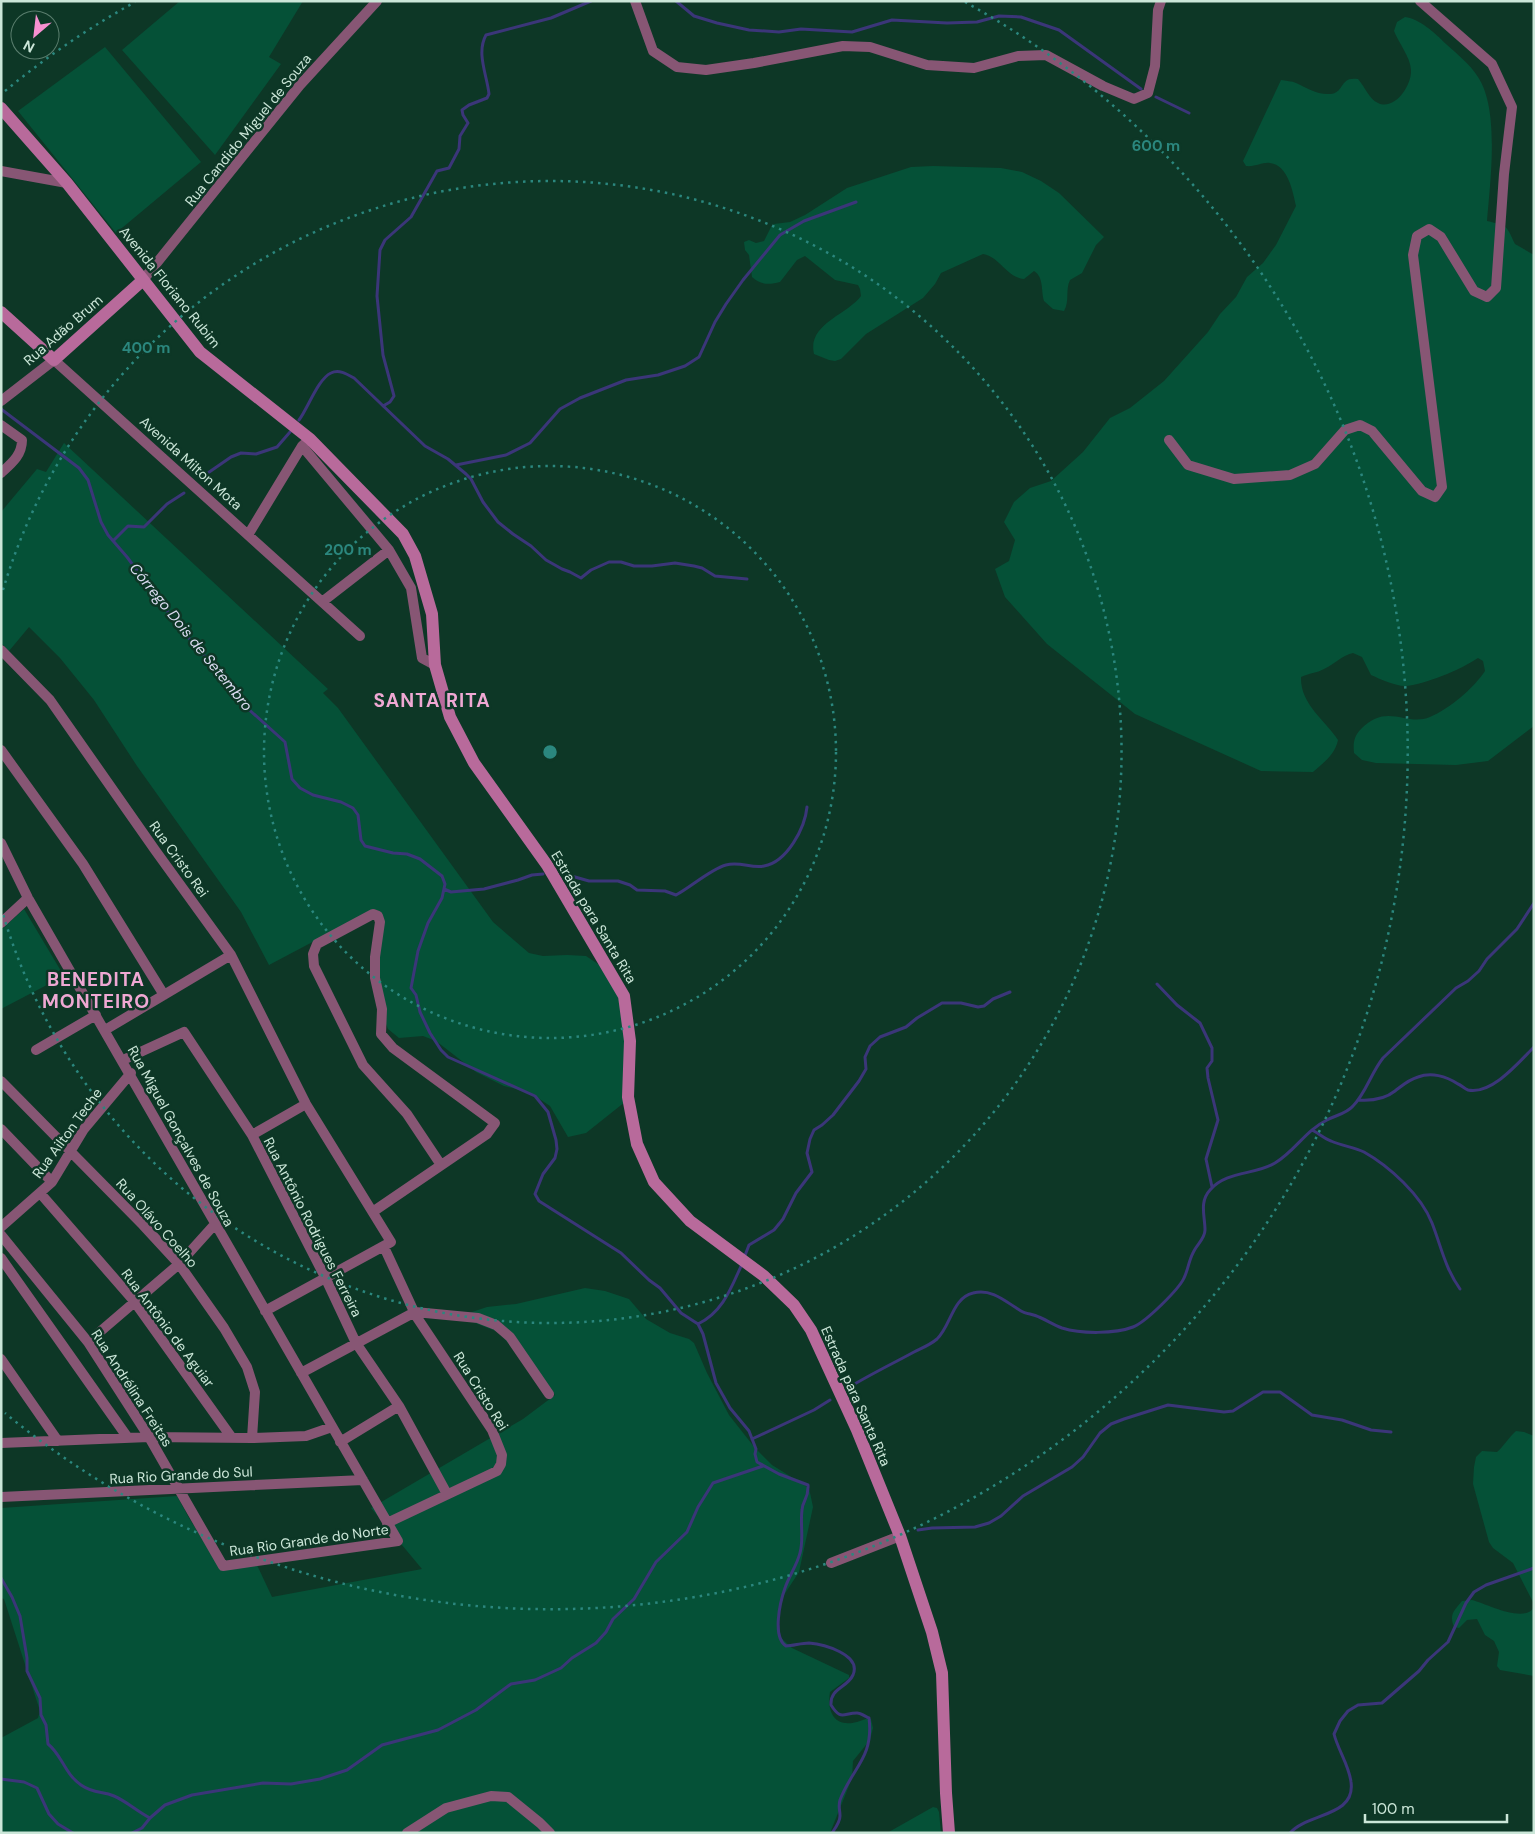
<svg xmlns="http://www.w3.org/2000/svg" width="1535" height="1834" font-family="'DM Sans',sans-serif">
<rect width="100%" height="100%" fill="#0d3726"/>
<path fill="#055137" d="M 180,1 L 303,1 L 269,57 L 281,64 L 215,155 L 122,50 Z
M 1405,17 C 1420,19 1435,33 1446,44 C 1457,54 1470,64 1478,77 C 1500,110 1490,183 1487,221 C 1508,226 1506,225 1515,244 L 1534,255 L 1534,726 L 1488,761 L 1456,765 L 1376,763 L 1362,760 L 1354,753 C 1353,743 1354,736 1361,729 C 1387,702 1406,727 1430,717 C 1449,709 1474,688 1485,671 L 1483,661 L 1478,658 C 1462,669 1424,685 1405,686 C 1395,686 1380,679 1371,675 L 1362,657 L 1353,653 C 1341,656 1335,664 1324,669 C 1317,673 1309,673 1301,677 C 1300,704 1325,720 1338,740 C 1335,755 1324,762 1313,772 L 1261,771 L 1135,714 L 1047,644 L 1005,597 L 995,569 L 1009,561 L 1015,540 L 1004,522 L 1014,502 L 1030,488 L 1051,481 L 1083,452 L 1110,418 L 1130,408 L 1164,381 L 1208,332 L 1220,314 L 1236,297 L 1247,277 L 1263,263 L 1276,245 L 1296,206 C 1293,192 1288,165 1270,163 C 1262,162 1256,167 1246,166 L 1243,161 L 1281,80 C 1286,81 1292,81 1296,83 C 1307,88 1317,95 1330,94 C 1345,93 1339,76 1358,79 C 1365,87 1369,99 1378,103 C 1395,111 1412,85 1411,70 C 1410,56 1399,44 1394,31 L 1397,22 Z
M 105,47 L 201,162 L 116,233 L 18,111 Z
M 933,166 L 1001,168 L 1022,172 L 1041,181 L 1059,193 L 1104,237 L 1096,245 L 1082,273 L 1070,280 C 1065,290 1070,301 1064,311 L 1053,309 L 1044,301 C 1041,291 1044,277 1034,271 L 1024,279 C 1006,277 1000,257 983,254 L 941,273 L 935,284 L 923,298 L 866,334 L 841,359 L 835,361 L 829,360 L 814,354 C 807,324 847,315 861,296 L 860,289 L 858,285 L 835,280 L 805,256 L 797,260 L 780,282 C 769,285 761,285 752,277 L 749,255 L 745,250 L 744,242 L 749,240 L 756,243 L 764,241 L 771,227 L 774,224 L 790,222 L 805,215 L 847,188 L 911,167 Z
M 64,443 L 328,689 L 323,693 L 338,708 L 493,922 L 529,953 L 543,956 L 567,955 L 586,956 L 601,966 L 620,997 L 630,1098 L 586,1133 L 568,1137 L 550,1106 L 529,1092 L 504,1086 L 476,1072 L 436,1041 L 423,1036 L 399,1038 L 388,1029 L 382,1014 L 377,972 L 381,916 L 375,909 L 269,965 L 241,912 L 137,766 L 94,700 L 60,658 L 29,627 L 9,651 L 1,643 L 1,512 L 37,469 L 46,472 Z
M 24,909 L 64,976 L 1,1009 L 1,930 Z
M 585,1288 L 605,1291 L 629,1299 L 646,1319 L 670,1333 L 689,1339 L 694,1343 L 707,1373 L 729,1415 L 755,1448 L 772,1465 L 809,1488 L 813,1507 L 799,1572 L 782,1598 L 777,1620 L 779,1633 L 780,1637 L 792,1648 L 849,1675 L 849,1678 L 830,1692 C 827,1712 834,1728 857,1722 C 861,1721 865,1719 868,1718 L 871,1719 L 873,1728 L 870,1740 L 853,1761 L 852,1778 L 830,1833 L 3,1833 L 1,1828 L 1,1738 L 38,1718 L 40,1711 L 4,1599 L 1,1598 L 1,1508 L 177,1496 L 189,1518 L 219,1565 L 257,1565 L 272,1597 L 422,1569 L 371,1508 L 523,1419 L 555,1395 L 498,1332 L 465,1319 L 466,1314 L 487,1307 L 516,1304 Z
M 1516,1431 L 1524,1432 L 1534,1436 L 1534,1604 L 1513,1563 L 1493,1548 L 1489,1542 L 1473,1484 L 1474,1467 L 1476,1457 L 1482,1451 L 1497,1452 C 1504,1446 1508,1438 1516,1431 Z
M 1472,1600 C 1487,1604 1525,1624 1534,1607 L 1534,1676 L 1500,1670 L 1497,1666 L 1499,1652 L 1494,1641 L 1485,1635 L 1477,1619 L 1467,1620 L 1459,1628 L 1454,1627 C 1449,1614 1454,1611 1462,1601 Z
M 933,1807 L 937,1808 L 939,1812 L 941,1833 L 887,1833 Z"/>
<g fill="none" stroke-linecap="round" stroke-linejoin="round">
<path stroke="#3b3679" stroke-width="3" d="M 676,1 L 694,16 L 717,23 L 749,30 L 779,32 L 801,29 L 852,32 L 892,20 L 947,23 L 977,22 L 999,16 L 1021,17 L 1059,30 L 1141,89
M 1156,97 L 1189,113
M 383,406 L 390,402 L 394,396 L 383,355 L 377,296 L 380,250 L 385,240 L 411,217 L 437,171 L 449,168 L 459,149 L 460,136 L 468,123 L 463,115 L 462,110 L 469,105 L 487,98 L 489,94 C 487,75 476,53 486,35 L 551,18 L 591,1
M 1,409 L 79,468 L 88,480 L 101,522 L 108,535 L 127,557 L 180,628 L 209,661 L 217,673 L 245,706 L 285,742 L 292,779 L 300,788 L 313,795 L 341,802 L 353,808 L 358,815 L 361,840 L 365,846 L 393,853 L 407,854 L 420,859 L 442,876 L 445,884 L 442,898 L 428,923 L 418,951 L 411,988 L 416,995 L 420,1012 L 430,1033 L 441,1050 L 448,1057 L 535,1096 L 548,1112 L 556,1140 L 557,1149 L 555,1158 L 543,1174 L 535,1194 L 539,1201 L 621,1253 L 649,1280 L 660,1288 L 681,1313 L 698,1324 L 703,1334 L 716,1383 L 730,1408 L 749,1431 L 756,1449 L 755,1454 L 757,1462 L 779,1474 L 808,1485 C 809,1499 802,1501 802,1510 C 800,1524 804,1539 800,1553 C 797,1565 789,1576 785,1588 C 780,1602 772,1637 786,1646 C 793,1646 801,1643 809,1643 C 822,1644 862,1654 853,1675 C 847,1688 830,1688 831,1705 C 841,1721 843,1713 857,1713 C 861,1713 866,1717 869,1718 C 874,1758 852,1768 840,1800 C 838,1806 840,1810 840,1816 C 840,1822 836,1827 832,1833
M 299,420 C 308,408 318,379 331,373 C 339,369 347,374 354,378 L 425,446 L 448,459 L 466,474 L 471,479 L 483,502 L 498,522 L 513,534 L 531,546 L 546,560 L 562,569 L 570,572 L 581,578 L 591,570 L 609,562 L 621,562 L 634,566 L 652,566 L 675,563 L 694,566 L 702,568 L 715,576 L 747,579
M 456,465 L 506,455 L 530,443 L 560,409 L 580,398 L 626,380 L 658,375 L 685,366 L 699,357 L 715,322 L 726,304 L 743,280 L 780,235 L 804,221 L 856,202
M 202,477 L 231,457 L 241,453 L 256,454 L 277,447 L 290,432
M 113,541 L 128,526 L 144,527 L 167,504 L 184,493
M 561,873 L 589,881 L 618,881 L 630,885 L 637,890 L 665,891 L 676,895 C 691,887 711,869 726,865 C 740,861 752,869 764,866 C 787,862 805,828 807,807
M 444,889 L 451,892 L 484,889 L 518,880 L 532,875 L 543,874
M 1157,984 L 1177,1005 L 1200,1023 L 1212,1048 L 1212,1061 L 1207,1068 L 1208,1078 L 1218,1120 L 1206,1159 L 1212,1187
M 1358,1100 C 1371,1101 1385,1099 1395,1091 C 1403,1085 1408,1080 1418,1077 C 1431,1072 1446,1076 1458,1084 C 1461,1085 1465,1089 1468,1090 C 1492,1095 1519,1062 1534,1047
M 1312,1130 C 1318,1133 1325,1139 1331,1141 C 1342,1146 1354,1147 1364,1152 C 1389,1166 1421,1195 1432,1223 C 1441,1246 1445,1268 1460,1289
M 744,1258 L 749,1245 L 774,1230 L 783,1219 L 796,1193 L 812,1172 L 807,1153 L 810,1139 L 814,1130 L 822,1125 L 833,1115 L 859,1081 L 866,1069 L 865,1057 L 870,1046 L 880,1037 L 906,1027 L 917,1018 L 942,1003 L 961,1003 L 978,1007 L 984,1006 L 993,999 L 1010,992
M 698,1324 C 723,1312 731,1288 742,1264
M 848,1388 C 869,1375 892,1364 914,1352 C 922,1348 930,1345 937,1339 C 951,1326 952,1298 973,1293 C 992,1288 1006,1302 1021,1311 C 1026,1314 1033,1314 1039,1317 C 1046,1320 1054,1325 1062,1328 C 1081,1334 1115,1334 1133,1327 C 1146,1322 1179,1289 1184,1278 C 1188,1270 1189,1260 1193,1253 C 1196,1245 1205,1239 1205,1230 C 1205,1216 1199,1202 1210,1190 C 1226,1171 1255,1175 1275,1163 C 1295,1151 1306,1130 1327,1120 C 1336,1115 1346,1114 1353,1106 C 1366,1093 1371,1073 1383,1058 L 1456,988 L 1468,981 L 1479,971 L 1487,959 L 1517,929 L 1534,903
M 752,1439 L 814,1410 L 830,1400
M 918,1530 L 932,1528 L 975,1527 L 989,1523 L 1001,1516 L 1023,1496 L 1072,1467 L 1083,1457 L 1100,1433 L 1111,1424 L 1124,1419 L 1168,1405 L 1224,1412 L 1233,1411 L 1263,1392 L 1280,1392 L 1312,1415 L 1342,1420 L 1371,1430 L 1391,1432
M 1,1578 L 12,1597 L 20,1616 L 27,1658 L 27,1671 L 40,1698 L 41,1715 L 46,1725 L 48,1744 C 62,1755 64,1773 81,1785 C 94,1794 102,1791 114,1796 C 126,1801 138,1812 150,1818
M 1,1779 L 24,1782 L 37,1788 L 49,1814 L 58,1824 L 73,1833
M 132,1833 L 142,1828 L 150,1818 L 165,1805 L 192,1795 L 263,1783 L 291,1784 L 320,1779 L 347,1770 L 382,1745 L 438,1730 L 476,1710 L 511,1684 L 535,1680 L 561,1668 L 572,1658 L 596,1643 L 606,1632 L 613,1619 L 634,1599 L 656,1562 L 687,1532 L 698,1507 L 713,1483 L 763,1466
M 1290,1833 C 1307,1813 1356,1817 1351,1782 C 1349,1765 1338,1750 1334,1734 L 1340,1721 L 1348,1711 L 1358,1705 L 1382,1703 L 1419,1671 L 1428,1660 L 1448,1642 L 1466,1603 L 1474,1592 L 1486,1585 L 1534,1568"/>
<path stroke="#875674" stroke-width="10" d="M 635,1 L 653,51 L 677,67 L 706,70 L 754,63 L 843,46 L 870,47 L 927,65 L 974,68 L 1018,56 L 1046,55 L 1103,86 L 1134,99 L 1148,93 L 1155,66 L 1158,10 L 1161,1
M 1,171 L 67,183
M 143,280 L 300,85 L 377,1
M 1,401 L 54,360 L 360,636
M 1,425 L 22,440 C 22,455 12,463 1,473
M 310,439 L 302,446 L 389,550 L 411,588 L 422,658 L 435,665
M 1169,440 L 1188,465 L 1234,479 L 1290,475 L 1315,464 L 1345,430 L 1360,425 L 1372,431 L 1422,491 L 1435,497 L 1442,487 L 1413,255 L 1417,236 L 1429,229 L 1441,237 L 1474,291 L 1487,297 L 1496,288 L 1504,174 L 1512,107 L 1492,64 L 1420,1
M 248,535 L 302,446
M 322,602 L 389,550
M 1,650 L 50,700 L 155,850 L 231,955 L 306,1104 L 391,1242 L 265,1311
M 1,750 L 83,864 L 164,995
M 1,843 L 28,898 L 398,1541 L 223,1566 L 149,1437 L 88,1342 L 1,1235
M 1,923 L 28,898
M 105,1030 L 231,955
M 36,1050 L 96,1015
M 123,1060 L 184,1032 L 252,1135 L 325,1277 L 356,1343 L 399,1406 L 447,1494
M 1,1081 L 143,1225 L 179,1264 L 224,1328 L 247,1367 L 255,1392 L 252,1438
M 1,1129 L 52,1182
M 252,1135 L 306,1104
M 40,1193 L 134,1301 L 232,1438
M 374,1211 L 487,1134 L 495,1123 L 393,1048 L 381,1034 L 382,1009 L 375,978 L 375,957 L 380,922 L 378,916 L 373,914 L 317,944 L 313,954 L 314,966 L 363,1065 L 407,1114 L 441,1165
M 1,1227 L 52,1182 L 84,1129 L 131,1073
M 384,1247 L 416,1316 L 492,1430 L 502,1455 L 501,1464 L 497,1471 L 387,1523
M 1,1258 L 128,1438
M 88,1342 L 179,1264 L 215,1224
M 1,1359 L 58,1441
M 301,1373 L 415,1312 L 478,1318 L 496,1325 L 510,1337 L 549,1394
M 340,1442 L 399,1406
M 1,1443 L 149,1437 L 252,1438 L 306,1436 L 332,1427
M 1,1497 L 363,1480
M 831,1563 L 900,1536
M 407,1833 L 446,1808 L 491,1796 L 508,1797 L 540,1823 L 550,1833"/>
<path stroke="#b86a9b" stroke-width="12" d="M 1,108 L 67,183 L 200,352 L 310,439 L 403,534 L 415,556 L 432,614 L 435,665 L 450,717 L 474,763 L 547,865 L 624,996 L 630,1041 L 628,1097 L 637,1144 L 654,1182 L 690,1221 L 764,1276 L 794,1305 L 811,1330 L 857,1430 L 900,1536 L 932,1632 L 942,1673 L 946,1793 L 949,1833
M 1,312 L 54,360 L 143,280"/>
</g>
<g fill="none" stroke="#2b877e" stroke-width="2.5" stroke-dasharray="2.5 5">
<circle cx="550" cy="752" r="286"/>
<path d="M3 590A571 571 0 1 1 3 914"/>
<path d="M5 91A857 857 0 0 1 135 2M965 2A857 857 0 1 1 5 1413"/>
</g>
<g text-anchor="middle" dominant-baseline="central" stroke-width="5" stroke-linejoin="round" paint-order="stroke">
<g font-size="14" fill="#cbe6d8" stroke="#0d3726">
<text transform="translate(248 130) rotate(-51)">Rua Candido Miguel de Souza</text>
<text transform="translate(170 287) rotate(51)">Avenida Floriano Rubim</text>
<text transform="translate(63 330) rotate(-41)">Rua Adão Brum</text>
<text transform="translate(191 463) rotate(42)">Avenida Milton Mota</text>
<text transform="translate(179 859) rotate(54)">Rua Cristo Rei</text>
<text transform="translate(594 917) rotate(59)">Estrada para Santa Rita</text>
<text transform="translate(67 1133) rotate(-54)">Rua Ailton Teche</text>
<text transform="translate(181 1136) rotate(61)">Rua Miguel Gonçalves de Souza</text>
<text transform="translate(157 1223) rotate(48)">Rua Olávo Coelho</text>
<text transform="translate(313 1227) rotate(63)">Rua Antônio Rodrigues Ferreira</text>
<text transform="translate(168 1328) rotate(53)">Rua Antônio de Aguiar</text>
<text transform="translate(132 1388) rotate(57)">Rua Andrélina Freitas</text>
<text transform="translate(481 1391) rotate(58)">Rua Cristo Rei</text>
<text transform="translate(856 1396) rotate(66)">Estrada para Santa Rita</text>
<text transform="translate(181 1475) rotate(-3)">Rua Rio Grande do Sul</text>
<text transform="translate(309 1540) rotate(-8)">Rua Rio Grande do Norte</text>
</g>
<g font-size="15" font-style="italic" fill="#dadbf0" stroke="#0d3726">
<text transform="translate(191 637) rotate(51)">Córrego Dois de Setembro</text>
</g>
<g font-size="19" font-weight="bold" letter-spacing="1" fill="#efa8d3" stroke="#0d3726">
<text x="432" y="700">SANTA RITA</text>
<text x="96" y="979">BENEDITA<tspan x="96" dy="22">MONTEIRO</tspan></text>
</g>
</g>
<circle cx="550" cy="752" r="8" fill="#2b877e" stroke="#0d3726" stroke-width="2.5"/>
<g font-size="15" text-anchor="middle" font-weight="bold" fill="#2b877e" stroke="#0d3726" stroke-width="5" stroke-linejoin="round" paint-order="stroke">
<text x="1156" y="151">600 m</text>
<text x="146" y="353">400 m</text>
<text x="348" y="555">200 m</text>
</g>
<rect width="1535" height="1834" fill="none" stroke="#cbe6d8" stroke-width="5"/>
<g transform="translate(35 35) rotate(208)"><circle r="24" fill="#0d3726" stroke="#597d6d"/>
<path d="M0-4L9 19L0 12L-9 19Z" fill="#f690d0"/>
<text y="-8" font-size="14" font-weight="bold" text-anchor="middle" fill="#cbe6d8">N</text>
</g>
<path d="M1365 1814v8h142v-8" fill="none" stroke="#cbe6d8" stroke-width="2.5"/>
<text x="1372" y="1814" font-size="15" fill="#cbe6d8" stroke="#0d3726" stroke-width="4" paint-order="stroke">100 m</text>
</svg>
